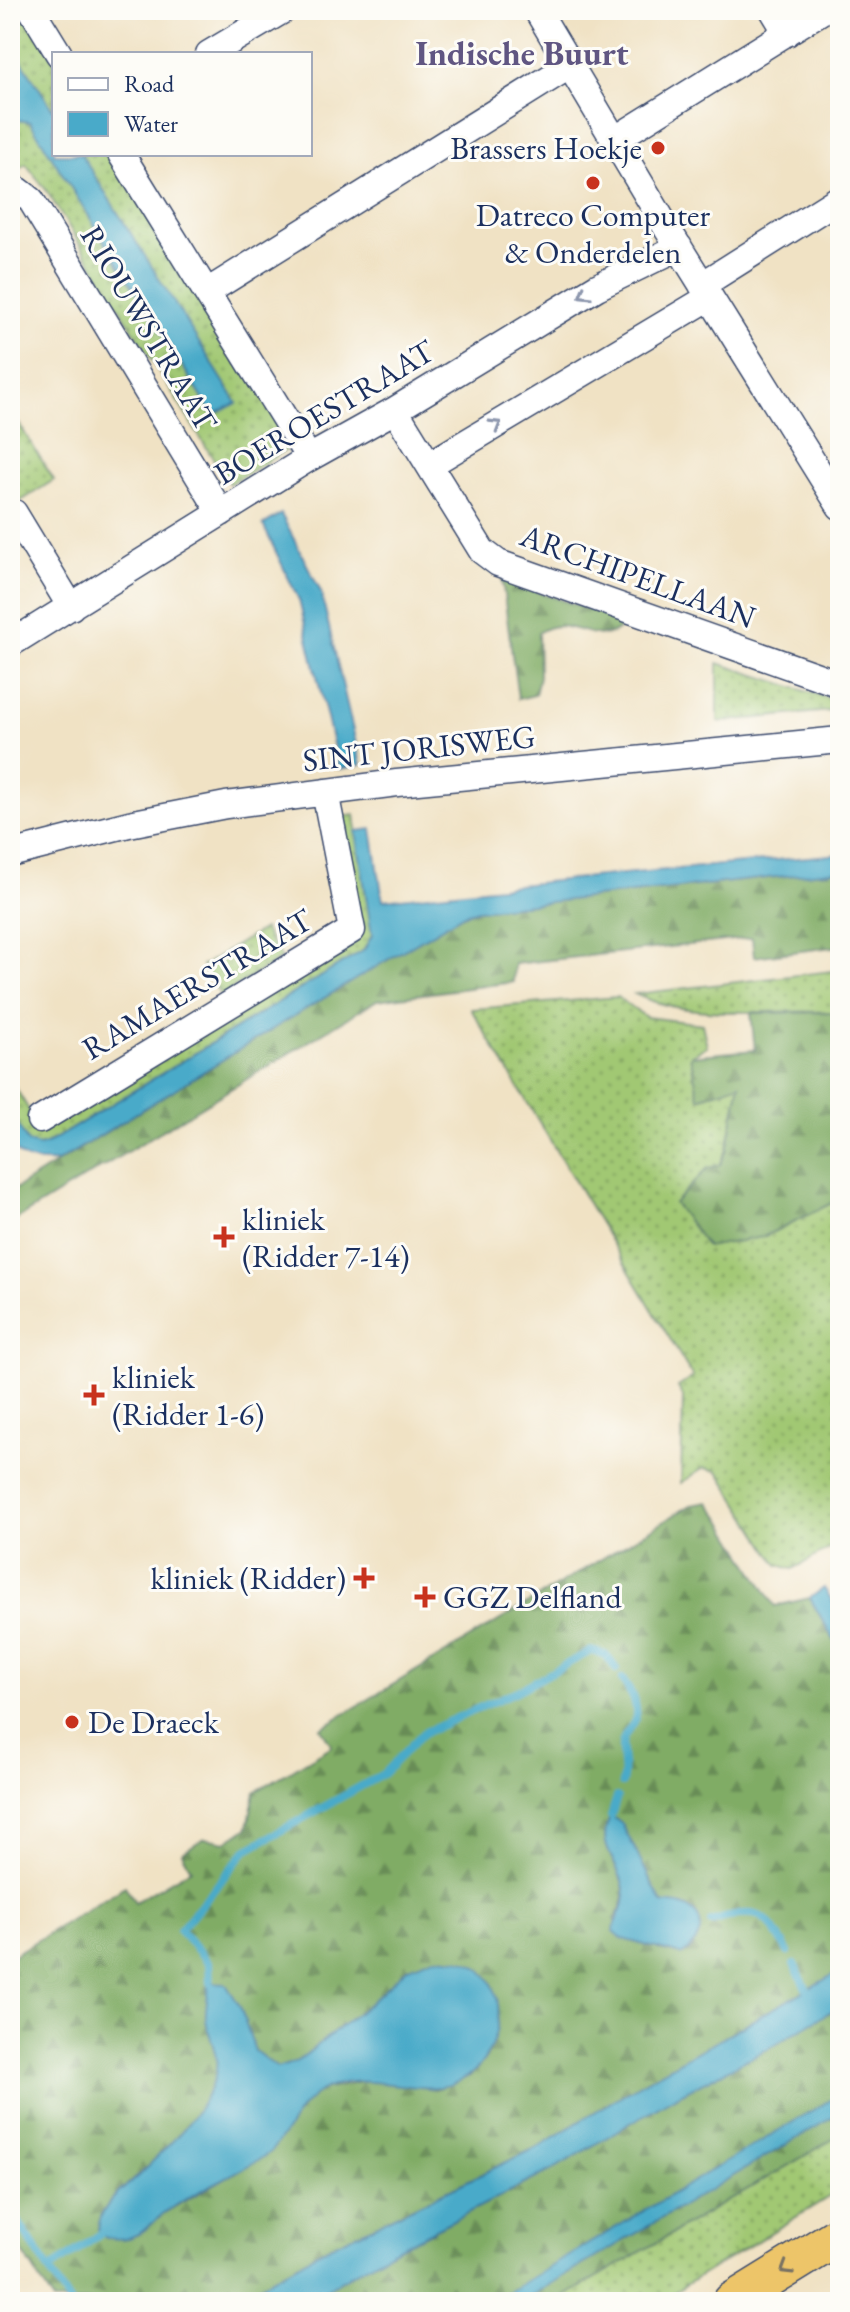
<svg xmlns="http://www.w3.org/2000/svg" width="850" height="2312" font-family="'EB Garamond',serif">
<defs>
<pattern id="grass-dots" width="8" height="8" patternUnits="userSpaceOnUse" patternTransform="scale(2)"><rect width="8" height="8" fill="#a1c873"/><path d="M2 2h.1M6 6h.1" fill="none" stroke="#82a362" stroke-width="1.8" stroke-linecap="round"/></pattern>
<pattern id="forest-firs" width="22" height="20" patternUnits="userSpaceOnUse" patternTransform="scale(2)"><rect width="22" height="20" fill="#80ac65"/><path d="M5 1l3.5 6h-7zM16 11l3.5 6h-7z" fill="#688c56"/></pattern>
</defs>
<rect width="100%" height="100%" fill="#fdfcf7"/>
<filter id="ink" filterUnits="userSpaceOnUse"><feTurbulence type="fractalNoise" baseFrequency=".0125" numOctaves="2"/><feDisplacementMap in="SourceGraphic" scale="16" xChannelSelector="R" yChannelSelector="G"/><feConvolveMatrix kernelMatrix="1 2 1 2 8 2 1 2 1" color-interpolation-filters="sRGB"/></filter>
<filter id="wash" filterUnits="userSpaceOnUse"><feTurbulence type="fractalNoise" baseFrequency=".006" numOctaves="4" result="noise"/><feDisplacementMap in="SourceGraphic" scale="32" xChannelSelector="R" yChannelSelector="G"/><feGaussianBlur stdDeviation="1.8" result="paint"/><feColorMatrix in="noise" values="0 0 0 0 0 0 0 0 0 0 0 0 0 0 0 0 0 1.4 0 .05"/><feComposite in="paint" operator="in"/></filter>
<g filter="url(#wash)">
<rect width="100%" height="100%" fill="#f0e2c4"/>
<path fill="url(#grass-dots)" stroke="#5e7c68" stroke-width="2" d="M 10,10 L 25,10 L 54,60 L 54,111 L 10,43 Z
M 17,120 L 30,121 L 213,415 L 236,402 L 81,154 L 113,154 L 295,445 L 229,484 L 46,190 L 26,164 L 10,174 L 10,124 Z
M 19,424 L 54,480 L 10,508 L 10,430 Z
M 718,663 L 840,702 L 840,710 L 718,722 Z
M 355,815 L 372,935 L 364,950 L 48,1143 L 39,1146 L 28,1143 L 10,1111 L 10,1079 L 40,1128 L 356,937 L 340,817 Z
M 263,929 L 281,958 L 221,996 L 202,966 Z
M 840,970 L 840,1013 C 777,1007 694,1023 635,994 Z
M 617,997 L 646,1017 L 702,1024 L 707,1046 L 690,1056 L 700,1098 L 740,1083 L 727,1150 L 720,1166 L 763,1237 L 840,1199 L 840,1543 L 793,1569 L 778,1565 L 718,1471 L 704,1468 L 681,1483 L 683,1397 L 678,1387 L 693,1377 L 471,1009 Z
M 840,2135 L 840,2190 L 658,2302 L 555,2302 Z"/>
<path fill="url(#forest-firs)" stroke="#4e6e62" stroke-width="2" fill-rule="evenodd" d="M 502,580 L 627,622 C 621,627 614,635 605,635 C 580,636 564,616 538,633 L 539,676 L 535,695 L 518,699 Z
M 840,870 L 840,946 L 754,957 L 752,938 L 514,964 L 513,982 L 377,1000 L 10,1223 L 10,1192 L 266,1033 L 464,914 L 478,910 Z
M 826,1012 L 840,1013 L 840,1199 L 763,1237 L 707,1247 L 674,1203 L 708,1168 L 720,1165 L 727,1150 L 740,1084 L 699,1098 L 690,1056 L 755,1050 L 751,1013 Z
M 708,1502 L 719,1515 L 775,1606 L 810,1598 L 840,1650 L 840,1971 L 640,2084 L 538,2147 L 313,2255 L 232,2302 L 54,2302 L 10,2232 L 10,1957 L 125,1886 L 135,1902 L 191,1869 L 182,1852 L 205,1838 L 226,1842 L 248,1827 L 255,1792 L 332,1746 L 321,1728 L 691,1505 ZM 612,1816 L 632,1843 L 662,1904 L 683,1906 L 693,1948 L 681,1955 L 660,1950 L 614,1919 C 647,1876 586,1855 612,1816 ZM 370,2003 L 495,2034 L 487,2056 L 470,2076 L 435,2089 L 371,2080 L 322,2090 L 305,2102 L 269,2153 L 164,2213 L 139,2234 L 106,2238 L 98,2229 C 102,2203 120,2192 138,2175 C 165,2151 215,2103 218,2065 C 219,2050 207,2028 206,2011 L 249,2038 L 255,2051 L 277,2068 L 298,2061 Z
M 840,2006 L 840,2135 L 555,2302 L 304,2302 L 390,2252 L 551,2170 L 674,2097 L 767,2049 Z"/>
<path fill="#49aac9" stroke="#326c94" stroke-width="2" d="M 10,43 L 54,111 L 54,154 L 81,154 L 237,403 L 213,415 L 30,122 L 17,120 L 10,124 Z
M 281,514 L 321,592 L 361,765 L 339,769 L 299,600 L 263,525 Z
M 372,829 L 383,900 L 591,877 L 840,854 L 840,870 L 478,910 L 464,914 L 266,1033 L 57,1162 C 14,1165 10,1150 10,1111 L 28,1143 L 39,1146 L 48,1143 L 364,950 L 372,935 L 356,831 Z
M 824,1588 L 840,1613 L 840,1650 L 810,1598 Z
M 611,1816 L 622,1824 L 662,1903 C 668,1904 676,1904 682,1906 C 711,1916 702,1942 681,1955 L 623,1939 L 614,1931 C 614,1915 626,1910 625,1895 C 623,1863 593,1848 611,1816 Z
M 435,1957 C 448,1958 465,1958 476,1966 C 513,1990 500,2055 467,2077 C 423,2106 367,2063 320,2092 C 296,2106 289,2133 270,2152 C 264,2157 255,2161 249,2165 C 221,2181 191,2194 164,2213 C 155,2220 146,2231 136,2235 C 125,2240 117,2239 106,2238 L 98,2229 C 102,2201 124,2190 142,2172 C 169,2145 201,2116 214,2079 C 222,2057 209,2041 206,2019 C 205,2007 208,1995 210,1982 L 225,1983 L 240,2006 L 255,2051 L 277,2068 L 298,2061 L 370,2003 L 408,1967 Z
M 840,1971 L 840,2006 L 767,2049 L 674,2097 L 552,2170 L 390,2252 L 304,2302 L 232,2302 L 313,2255 L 538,2147 L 640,2084 Z
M 840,2094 L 840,2113 L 520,2302 L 491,2302 Z"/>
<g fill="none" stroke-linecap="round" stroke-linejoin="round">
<path stroke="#49aac9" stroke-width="8" d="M 622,1783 C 626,1770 621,1758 622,1745 C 623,1734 630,1730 634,1722 C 641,1707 630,1691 622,1679
M 611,1816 L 617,1797
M 711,1922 C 759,1907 764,1910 788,1952
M 794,1964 L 807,1990
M 210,1982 L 209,1963 L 180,1930 L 246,1850 L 383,1774 L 423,1733 L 517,1691 L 591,1651 L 606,1655 L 616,1669
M 10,2209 L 49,2270
M 69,2302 L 49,2270 L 102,2233"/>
</g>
</g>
<g filter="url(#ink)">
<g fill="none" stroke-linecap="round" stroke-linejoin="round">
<g stroke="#3b4a6d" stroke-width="29">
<path id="minor" d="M 32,10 L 59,54
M 537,10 L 668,230 L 840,506
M 773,10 L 787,33
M 209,54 L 283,10
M 614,140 L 823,10
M 121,154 L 309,458
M 10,192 L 18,190 L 31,200 L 221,513
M 702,285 L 840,198
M 207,292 L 569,66
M 395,410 L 482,551 L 498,563 L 840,684
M 429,465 L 710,297
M 14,513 L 71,607
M 10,644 L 309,458 L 395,410 L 597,287 L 679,247
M 10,854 L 129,824 L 226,805 L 397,783 L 840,740
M 40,1120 L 352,930 L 325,792"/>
</g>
<g stroke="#3b4a6d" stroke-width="41">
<path id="highway" d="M 732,2302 L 840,2235"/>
</g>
<use href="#minor" stroke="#fff" stroke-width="26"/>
<use href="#highway" stroke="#edc569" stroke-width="38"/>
</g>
<defs><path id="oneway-chevron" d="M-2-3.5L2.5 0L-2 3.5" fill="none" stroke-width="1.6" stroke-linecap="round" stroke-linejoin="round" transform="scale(2)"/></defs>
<g stroke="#8d97ae">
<use href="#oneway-chevron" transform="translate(584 294) rotate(149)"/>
<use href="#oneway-chevron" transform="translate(496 425) rotate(-31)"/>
</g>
<use stroke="#797263" href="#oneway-chevron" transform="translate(786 2269) rotate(148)"/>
</g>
<g fill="#c8321e" stroke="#fdfcf7" stroke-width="3">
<circle cx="658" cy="148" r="8"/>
<circle cx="593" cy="183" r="8"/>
<path d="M220 1225h8v8h8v8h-8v8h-8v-8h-8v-8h8z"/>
<path d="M90 1383h8v8h8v8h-8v8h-8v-8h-8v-8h8z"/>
<path d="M360 1566h8v8h8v8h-8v8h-8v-8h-8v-8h8z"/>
<path d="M421 1585h8v8h8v8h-8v8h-8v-8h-8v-8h8z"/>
<circle cx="72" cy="1722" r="8"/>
</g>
<g text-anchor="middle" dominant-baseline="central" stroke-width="6" stroke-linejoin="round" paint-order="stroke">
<g font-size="32" fill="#1b2f5e" stroke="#fdfcf7" text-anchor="start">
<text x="642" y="148" text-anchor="end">Brassers Hoekje</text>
<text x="593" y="215" text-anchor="middle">Datreco Computer<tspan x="593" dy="37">&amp; Onderdelen</tspan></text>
<text x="242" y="1219">kliniek<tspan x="242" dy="37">(Ridder 7-14)</tspan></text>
<text x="112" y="1377">kliniek<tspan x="112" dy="37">(Ridder 1-6)</tspan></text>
<text x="346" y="1578" text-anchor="end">kliniek (Ridder)</text>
<text x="443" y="1597">GGZ Delfland</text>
<text x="88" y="1722">De Draeck</text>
</g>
<g font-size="32" fill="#1b2f5e" stroke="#fdfcf7">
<text transform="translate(149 328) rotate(59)">RIOUWSTRAAT</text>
<text transform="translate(324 412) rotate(-31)">BOEROESTRAAT</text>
<text transform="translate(638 576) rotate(20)">ARCHIPELLAAN</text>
<text transform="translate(419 748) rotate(-6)">SINT JORISWEG</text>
<text transform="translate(197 984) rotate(-31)">RAMAERSTRAAT</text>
</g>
<g font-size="34" font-weight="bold" fill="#605682" stroke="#fdfcf7">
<text x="522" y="53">Indische Buurt</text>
</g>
</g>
<rect width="850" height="2312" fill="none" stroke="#fdfcf7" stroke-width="40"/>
<rect x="52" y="52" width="260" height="104" fill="#fdfcf7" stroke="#a3aaba" stroke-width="2"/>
<rect x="68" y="78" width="40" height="12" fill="#ffffff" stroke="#a3aaba" stroke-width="2"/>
<text x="124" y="92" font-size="24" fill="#1b2f5e">Road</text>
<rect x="68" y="112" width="40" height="24" fill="#49aac9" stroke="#a3aaba" stroke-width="2"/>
<text x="124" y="132" font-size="24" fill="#1b2f5e">Water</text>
</svg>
